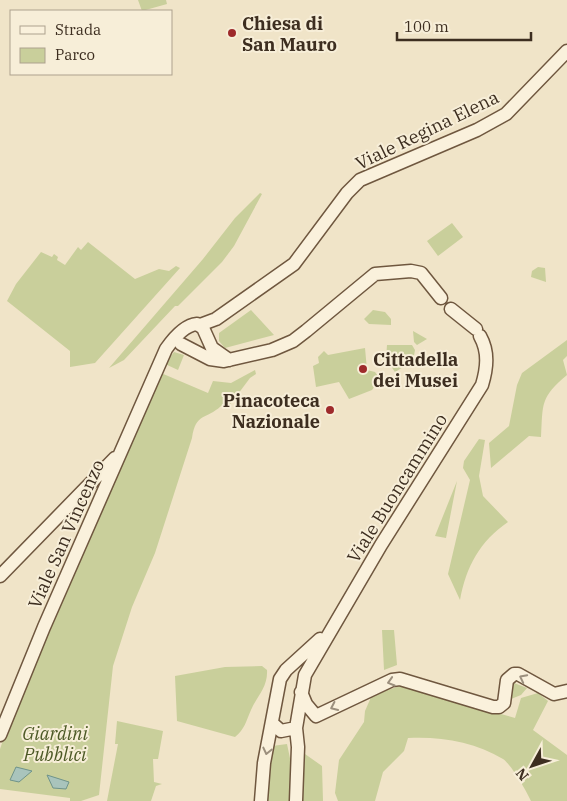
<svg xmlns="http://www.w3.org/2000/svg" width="567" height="801" font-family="'IBM Plex Serif',serif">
<rect width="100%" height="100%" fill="#f0e4c8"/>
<path fill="#c9cf9b" d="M 138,0 L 166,0 L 167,4 L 142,11 Z
M 260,193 L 262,194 L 234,246 L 222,262 L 178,306 L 175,306 L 124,360 L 109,368 L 203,259 L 235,218 Z
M 452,223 L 463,237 L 438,256 L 427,241 Z
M 88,242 L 135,279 L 159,269 L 169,271 L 176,266 L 180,268 L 95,363 L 70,367 L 70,351 L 7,301 L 16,284 L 41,252 L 52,257 L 54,254 L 58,257 L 57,260 L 65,265 L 78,247 L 81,250 Z
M 538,267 L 545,268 L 546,282 L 531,277 L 532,271 Z
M 251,310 L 274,335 L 225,348 L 219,341 L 219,333 Z
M 373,310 L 385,312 L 391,319 L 391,325 L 369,324 L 364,319 Z
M 413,331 L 427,339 L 417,345 L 414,342 Z
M 567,340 L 567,356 L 563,360 L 567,375 C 540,398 543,403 541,437 L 529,436 L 491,468 L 489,443 L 509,426 L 517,385 L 522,373 Z
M 387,345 L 412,345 L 415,350 L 413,361 L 395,372 L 386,359 Z
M 365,348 L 367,370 L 375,372 L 380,379 L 372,390 L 349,399 L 339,382 L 316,387 L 313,366 L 319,363 L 318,357 L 324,351 L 328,355 Z
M 174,352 L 184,355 L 178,370 L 165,364 Z
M 255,370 L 256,374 L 250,378 L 229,406 L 221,406 C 206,420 196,412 192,438 L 155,553 L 132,607 L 113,666 L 99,795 L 81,801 L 70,801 L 70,798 L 0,789 L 0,749 L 16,703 L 161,373 L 208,393 L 213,381 L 231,383 Z
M 479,439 L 485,440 L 479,476 L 483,496 L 508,522 C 480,541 466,567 460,600 L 448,574 L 470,480 L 463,468 L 464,461 Z
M 457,481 L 446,538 L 435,536 Z
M 382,630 L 394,630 L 397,665 L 384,670 Z
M 262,666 L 267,670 C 268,687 257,696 251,710 C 246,721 245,729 235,737 L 177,721 L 175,676 L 225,667 Z
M 514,683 L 527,688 L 521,695 L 511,699 L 512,685 Z
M 400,686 L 515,718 L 521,698 L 538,693 L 548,701 L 533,730 L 567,755 L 567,801 L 531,801 C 527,792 511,764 503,759 C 476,742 439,736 408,738 L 404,751 L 383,772 L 375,801 L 338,801 L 335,793 L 339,760 L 364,722 L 365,711 L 372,695 Z
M 117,721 L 163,731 L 158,759 L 153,759 L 154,782 L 162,784 L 156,786 L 151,801 L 107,801 L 118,744 L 115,744 Z
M 287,744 L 291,763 L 290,801 L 264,801 L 272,746 Z
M 305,754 L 322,766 L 323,801 L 302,801 L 302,760 Z"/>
<path fill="#a9c4bc" stroke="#6f938a" d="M 16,767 L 32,771 L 19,782 L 10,780 Z
M 47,775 L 69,782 L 66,789 L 53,788 Z"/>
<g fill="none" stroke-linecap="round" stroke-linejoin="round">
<g stroke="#6f573f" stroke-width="15">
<path id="secondary" d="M 451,309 L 476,329
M 200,325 L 216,319 L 294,264 L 347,193 L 360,180 L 477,130 L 506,114 L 567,51
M 181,344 L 210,359 L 224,361 L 272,350 L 293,341 L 306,331 L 375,274 L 411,271 L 421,273 L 441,298
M 0,576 L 115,458
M 301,692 L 306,704 L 316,716 L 392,680 L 400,679 L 493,707 L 499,707 L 504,703 L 507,680 L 514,674 L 518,674 L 554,694 L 567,691
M 273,724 L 281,731 L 296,728
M 0,735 L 44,627 L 166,349 C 173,339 185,325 197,324 L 203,328 L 212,348 L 229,360
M 261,801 L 264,763 L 280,679 L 286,670 L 320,639
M 296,801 L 298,747 L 296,728 L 305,675 L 381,545 L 482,385 C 487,368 489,352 480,336"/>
</g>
<use href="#secondary" stroke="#faf1dc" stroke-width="12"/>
</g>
<defs><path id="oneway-chevron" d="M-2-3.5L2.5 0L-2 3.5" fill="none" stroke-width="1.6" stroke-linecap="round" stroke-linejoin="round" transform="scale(1.25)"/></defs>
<g stroke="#9c907e">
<use href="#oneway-chevron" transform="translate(523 678) rotate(-153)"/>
<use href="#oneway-chevron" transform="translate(391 682) rotate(163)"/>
<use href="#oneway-chevron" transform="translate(334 707) rotate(155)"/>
<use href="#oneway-chevron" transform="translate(267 751) rotate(103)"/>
</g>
<g fill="#9e2a2b" stroke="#f7eed8" stroke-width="2">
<circle cx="232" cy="33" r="5"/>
<circle cx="363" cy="369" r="5"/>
<circle cx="330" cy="410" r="5"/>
</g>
<g text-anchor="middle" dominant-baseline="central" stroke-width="4" stroke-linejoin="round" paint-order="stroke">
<g font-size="18" font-weight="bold" fill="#3d2e20" stroke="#f7eed8" text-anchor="start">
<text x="242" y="23">Chiesa di<tspan x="242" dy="21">San Mauro</tspan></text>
<text x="373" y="359">Cittadella<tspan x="373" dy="21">dei Musei</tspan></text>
<text x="320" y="400" text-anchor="end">Pinacoteca<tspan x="320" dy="21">Nazionale</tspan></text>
</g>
<g font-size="18" fill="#3d2e20" stroke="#f7eed8">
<text transform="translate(427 130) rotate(-26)">Viale Regina Elena</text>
<text transform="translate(397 488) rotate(-58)">Viale Buoncammino</text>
<text transform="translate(66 534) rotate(-66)">Viale San Vincenzo</text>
</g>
<g font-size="18" font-style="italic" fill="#4d5a26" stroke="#f7eed8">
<text x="55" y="733">Giardini<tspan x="55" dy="21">Pubblici</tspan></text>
</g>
</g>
<rect x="10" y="10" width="162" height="65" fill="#f7eed8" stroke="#ada18e"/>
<rect x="20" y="26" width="25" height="8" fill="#faf1dc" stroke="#ada18e"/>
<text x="55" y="35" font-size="15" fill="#3d2e20">Strada</text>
<rect x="20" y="48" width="25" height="15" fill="#c9cf9b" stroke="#ada18e"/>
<text x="55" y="60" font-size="15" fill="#3d2e20">Parco</text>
<g transform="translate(532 766) rotate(230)" stroke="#f7eed8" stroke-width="4" paint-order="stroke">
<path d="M0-4L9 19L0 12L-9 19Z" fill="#3d2e20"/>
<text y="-8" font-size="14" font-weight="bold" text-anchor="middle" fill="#3d2e20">N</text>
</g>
<path d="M397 32v8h134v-8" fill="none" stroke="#3d2e20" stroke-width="2.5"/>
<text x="404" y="32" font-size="15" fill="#3d2e20" stroke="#f7eed8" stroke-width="4" paint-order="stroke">100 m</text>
</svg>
